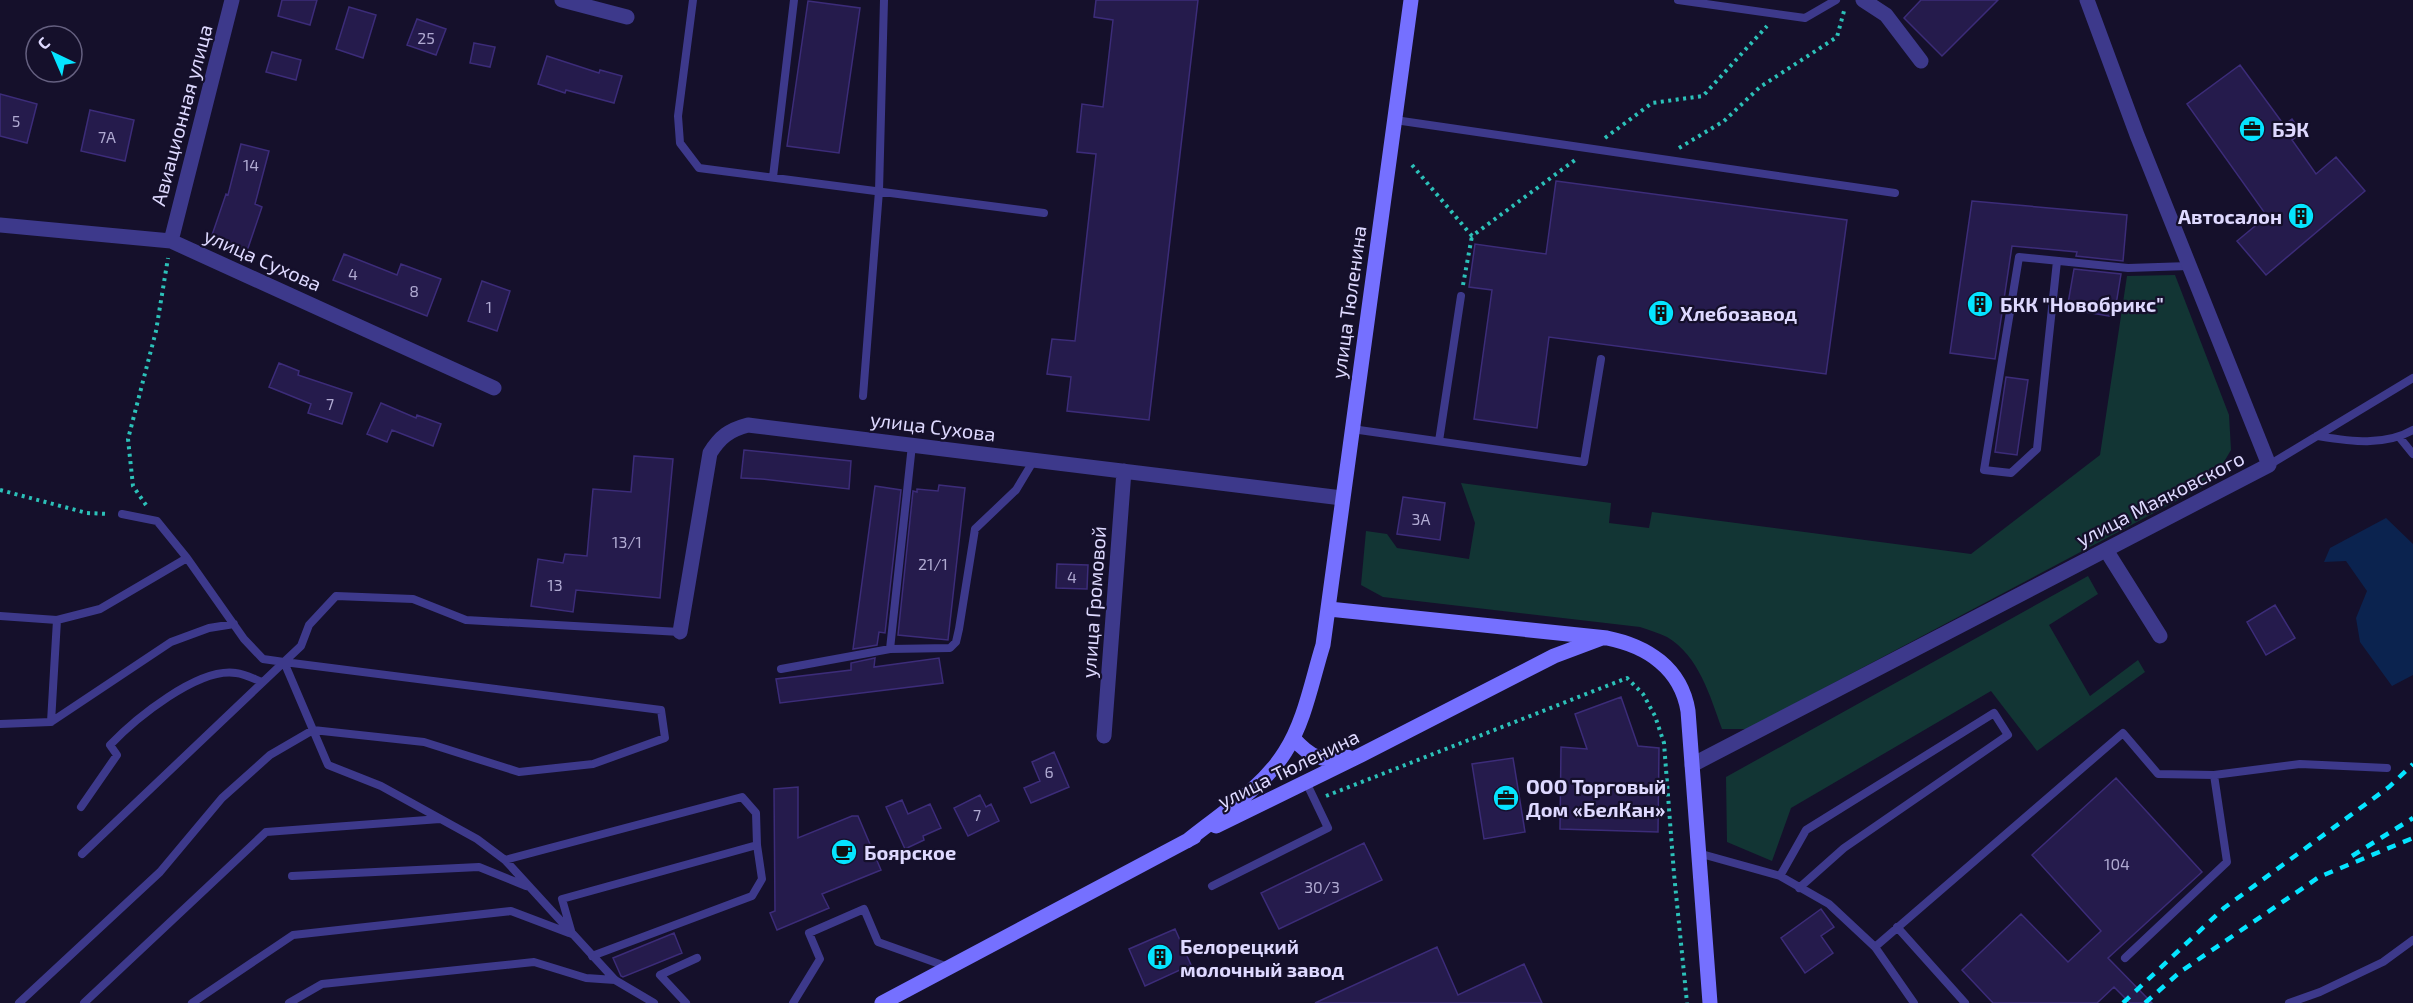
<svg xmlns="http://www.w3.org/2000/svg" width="2413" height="1003" font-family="'Exo 2',sans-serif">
<rect width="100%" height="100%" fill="#15102b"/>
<path fill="#123534" d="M 2175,275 L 2229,415 L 2231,450 L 2218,472 L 2201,488 L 1747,729 L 1722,729 C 1710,696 1699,656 1667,637 C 1659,633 1649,630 1640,627 L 1383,597 L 1361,585 L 1366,531 L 1387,534 L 1397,548 L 1469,559 L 1475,523 L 1461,483 L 1611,503 L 1609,523 L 1649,528 L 1652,512 L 1971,554 L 2100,455 L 2127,276 Z
M 2088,576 L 2098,594 L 2049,625 L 2090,696 L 2138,660 L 2145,672 L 2037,751 L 1991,691 L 1791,808 L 1772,861 L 1727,842 L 1726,777 Z"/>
<path fill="#0b234f" d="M 2386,518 L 2413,544 L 2413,675 L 2392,686 L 2360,642 L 2356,618 L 2367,591 L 2346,561 L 2324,562 L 2330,548 Z"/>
<path fill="#251b4c" stroke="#3c2c79" stroke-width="1.5" d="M 282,0 L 317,0 L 310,25 L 278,16 Z
M 1096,0 L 1198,0 L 1149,420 L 1067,411 L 1071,377 L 1047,374 L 1052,339 L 1075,341 L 1096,154 L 1077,152 L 1082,104 L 1103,107 L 1113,20 L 1094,17 Z
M 1921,0 L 1998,0 L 1942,56 L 1904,18 Z
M 808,1 L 860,8 L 839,153 L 787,146 Z
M 349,7 L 376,15 L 363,58 L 336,49 Z
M 417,19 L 446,29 L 436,55 L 407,45 Z
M 474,43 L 495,47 L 490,67 L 470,63 Z
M 272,52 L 301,60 L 296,80 L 266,72 Z
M 547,56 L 599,73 L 600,70 L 622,76 L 614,103 L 566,90 L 565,93 L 538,84 Z
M 2240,65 L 2284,125 L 2292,119 L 2302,133 L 2292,140 L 2316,174 L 2336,157 L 2365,191 L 2266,275 L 2237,241 L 2267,216 L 2187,104 Z
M 0,94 L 37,104 L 27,143 L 0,136 Z
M 90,110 L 134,120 L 125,161 L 81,151 Z
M 241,144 L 269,151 L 255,204 L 262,207 L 246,254 L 210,241 L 226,194 L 228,195 Z
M 1556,181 L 1847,220 L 1826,374 L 1549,337 L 1537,428 L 1474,419 L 1492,290 L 1469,287 L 1475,244 L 1546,254 Z
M 1972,201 L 2127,215 L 2123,261 L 2076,256 L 2077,252 L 2012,246 L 1995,359 L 1950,353 Z
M 344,254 L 397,275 L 401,264 L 441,279 L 427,316 L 333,280 Z
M 2074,269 L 2121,274 L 2114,317 L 2067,309 Z
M 482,281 L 510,291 L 497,331 L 468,321 Z
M 279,363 L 299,371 L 298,375 L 352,393 L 342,424 L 308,413 L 311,404 L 269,387 Z
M 2006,377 L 2028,380 L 2017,455 L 1995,452 Z
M 381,403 L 416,418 L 417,415 L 441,424 L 433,446 L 392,430 L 387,442 L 367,434 Z
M 744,450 L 851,461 L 849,489 L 761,479 L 741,478 Z
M 634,456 L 673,459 L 660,598 L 576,590 L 573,612 L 531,606 L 538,559 L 563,563 L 565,554 L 587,556 L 593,489 L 631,492 Z
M 939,485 L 965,488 L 948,640 L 898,635 L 913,491 L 917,492 L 917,489 L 938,491 Z
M 875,486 L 901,490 L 885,633 L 879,632 L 877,645 L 853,649 Z
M 1403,497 L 1445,503 L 1440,540 L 1397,534 Z
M 1057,564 L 1088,565 L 1087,589 L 1056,588 Z
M 2275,605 L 2295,638 L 2266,655 L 2247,622 Z
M 875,658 L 874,667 L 939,658 L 943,683 L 780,703 L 776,679 L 851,670 L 851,663 Z
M 1621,697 L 1638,746 L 1659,748 L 1658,832 L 1560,829 L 1561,747 L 1587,749 L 1575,714 Z
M 1054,752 L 1069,787 L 1031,803 L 1024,788 L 1040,781 L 1032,762 Z
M 1513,758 L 1525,832 L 1484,839 L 1472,764 Z
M 2116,778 L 2202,872 L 2108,958 L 2152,1003 L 2130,1003 L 2114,987 L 2097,1003 L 1993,1003 L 1962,970 L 2021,914 L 2068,962 L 2101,931 L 2032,855 Z
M 798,787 L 798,838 L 852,816 L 858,816 L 881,870 L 822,894 L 829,908 L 777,930 L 770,913 L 775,911 L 774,789 Z
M 980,795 L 986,807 L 991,804 L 999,821 L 968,836 L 954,808 Z
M 902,800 L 908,814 L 930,804 L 941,828 L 923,836 L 924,840 L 905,849 L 886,807 Z
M 1364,843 L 1382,880 L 1279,929 L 1261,893 Z
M 1821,909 L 1834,927 L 1821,936 L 1833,953 L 1805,973 L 1781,938 Z
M 1175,929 L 1191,965 L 1145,986 L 1129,949 Z
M 674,933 L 682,953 L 623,977 L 621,976 L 613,958 Z
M 1437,947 L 1458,995 L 1524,964 L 1542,1003 L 1315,1003 Z"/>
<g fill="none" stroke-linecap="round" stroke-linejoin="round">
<path stroke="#2cc1b9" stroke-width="4" stroke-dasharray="3 4.5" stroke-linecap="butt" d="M 1605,138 L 1652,103 L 1703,96 L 1767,26
M 1679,148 L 1724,121 L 1760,87 L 1837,37 L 1844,11
M 1412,165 L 1472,236 L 1575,160
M 1463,285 L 1472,236
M 0,490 L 87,513 L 109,514
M 146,505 L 133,486 L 128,439 L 156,331 L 168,258
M 1326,796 L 1627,678 L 1643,694 L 1655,716 L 1664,743 L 1674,874 L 1687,1003"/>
<path stroke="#3d398b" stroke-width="8" d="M 693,0 L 678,116 L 680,143 L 699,168 L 1044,213
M 1678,0 L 1805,18 L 1836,0
M 1395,120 L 1895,193
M 773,177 L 794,0
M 2057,261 L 2037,449 L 2011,473 L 1984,470 L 2019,257 L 2128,268 L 2189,266
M 863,396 L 879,191 L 884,0
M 1352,429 L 1584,462 L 1601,359
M 2317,436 C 2349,441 2384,447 2413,430
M 2400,438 L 2413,454
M 1439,441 L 1461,296
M 2269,465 L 2413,378
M 122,514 L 157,521 L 187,558 L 244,639 L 263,659 L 284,662 L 301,646 L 309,625 L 336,596 L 413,599 L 466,620 L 680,632
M 0,616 L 57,620 L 51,722
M 57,620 L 100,609 L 187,558
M 890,649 L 912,445
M 284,662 L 328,765 L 381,786 L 477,839 L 505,860 L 615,980 L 654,1003
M 781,669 L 890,649 L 950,648 L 956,642 L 959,629 L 975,529 L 1016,490 L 1034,460
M 0,724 L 51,722 L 171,642 L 209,628 L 234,624
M 2214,775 L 2300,764 L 2387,768
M 81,807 L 117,755 L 110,745 C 135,719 198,667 236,673 C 245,674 254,679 262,682
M 1698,853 L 1780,876 L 1829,904 L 1875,947 L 1914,1003
M 82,854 L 284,662
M 505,860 L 742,797 L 756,813 L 757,845 L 562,899 L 572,934
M 292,876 L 479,867 L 526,886
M 1780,876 L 1806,830 L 1994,713 L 2008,735 L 1844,848 L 1799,888
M 1212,886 L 1328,828 L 1306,782
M 1897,927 L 1965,1003
M 1875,947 L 2123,733 L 2158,774 L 2214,775 L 2227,862 L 2125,958
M 592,956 L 752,896 L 762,879 L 757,845
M 19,1003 L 160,872 L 222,798 L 270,755 L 313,730 L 424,742 L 519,772 L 593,764 L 665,738 L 661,710 L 284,662
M 84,1003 L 266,832 L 440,819
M 192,1003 L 293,935 L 511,911 L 569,933
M 289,1003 L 322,984 L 534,962 L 586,978 L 615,980
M 686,1003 L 660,975 L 697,958
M 793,1003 L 820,959 L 809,933 L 864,909 L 878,942 L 948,967
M 2289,1003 L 2320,992 L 2383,962 L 2413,940"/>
<path stroke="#3d398b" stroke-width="15" d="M 562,0 L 627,17
M 1863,0 L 1886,15 L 1921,61
M 0,225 L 171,241 L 494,388
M 171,241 L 232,0
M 2106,550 L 2160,636
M 680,632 L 710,453 C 720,437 729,430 748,425 L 1342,498
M 1104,736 L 1124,471
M 1692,765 L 2269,465 L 2137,135 L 2087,0"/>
<path stroke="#7570ff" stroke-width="15" d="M 1329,609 L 1607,638 C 1647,646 1681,668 1688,711 L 1710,1003
M 1293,738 C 1312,759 1320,761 1348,757
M 1216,826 L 1361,755 L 1554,656 L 1602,638
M 1187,841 C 1220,814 1262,789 1285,752 C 1305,721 1312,680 1323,645 L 1411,0
M 882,1003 L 1194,837"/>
<path stroke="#05e4ff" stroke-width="4.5" stroke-dasharray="9 8" stroke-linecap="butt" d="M 2352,856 L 2413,818
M 2123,1003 L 2224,908 L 2389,787 L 2413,764
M 2145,1003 L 2180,972 L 2319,877 L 2413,838"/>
</g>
<defs>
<g id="office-disc" transform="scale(1.35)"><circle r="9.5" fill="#05e4ff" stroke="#15102b"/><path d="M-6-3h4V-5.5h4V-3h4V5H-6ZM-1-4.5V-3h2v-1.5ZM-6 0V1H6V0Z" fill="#111"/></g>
<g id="building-disc" transform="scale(1.35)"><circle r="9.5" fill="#05e4ff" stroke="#15102b"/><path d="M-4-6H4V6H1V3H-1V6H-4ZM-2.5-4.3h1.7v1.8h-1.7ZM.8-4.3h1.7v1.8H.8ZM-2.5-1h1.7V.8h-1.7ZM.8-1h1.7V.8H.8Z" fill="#111"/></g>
<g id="cafe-disc" transform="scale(1.35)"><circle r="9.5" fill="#05e4ff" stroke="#15102b"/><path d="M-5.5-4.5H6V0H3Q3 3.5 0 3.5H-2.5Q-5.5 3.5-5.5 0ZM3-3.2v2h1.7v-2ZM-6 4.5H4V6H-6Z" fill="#111"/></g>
</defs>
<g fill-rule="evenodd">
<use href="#office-disc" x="2252" y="129"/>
<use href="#building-disc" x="2301" y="216"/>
<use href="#building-disc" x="1980" y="304"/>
<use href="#building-disc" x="1661" y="313"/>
<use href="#office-disc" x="1506" y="798"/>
<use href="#cafe-disc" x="844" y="852"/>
<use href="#building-disc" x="1160" y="957"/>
</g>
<g text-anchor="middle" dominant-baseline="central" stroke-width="4.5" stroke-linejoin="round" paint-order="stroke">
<g font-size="16" fill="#b0aad2">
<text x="426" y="37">25</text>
<text x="16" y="120">5</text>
<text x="107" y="136">7А</text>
<text x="251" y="164">14</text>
<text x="353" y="273">4</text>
<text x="414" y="290">8</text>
<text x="489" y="306">1</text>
<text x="330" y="403">7</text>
<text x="1421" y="518">3А</text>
<text x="627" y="541">13/1</text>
<text x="933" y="563">21/1</text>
<text x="1072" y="576">4</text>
<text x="555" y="584">13</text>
<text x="1049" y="771">6</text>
<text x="977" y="814">7</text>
<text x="2117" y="863">104</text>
<text x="1322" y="886">30/3</text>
</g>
<g font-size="20" fill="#ded9ff" stroke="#15102b">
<text transform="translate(181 115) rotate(-75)">Авиационная улица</text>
<text transform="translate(263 259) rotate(24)">улица Сухова</text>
<text transform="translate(1348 302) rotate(-82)">улица Тюленина</text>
<text transform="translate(933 426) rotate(7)">улица Сухова</text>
<text transform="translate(2160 498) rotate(-27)">улица Маяковского</text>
<text transform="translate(1093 602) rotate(-86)">улица Громовой</text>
<text transform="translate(1288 768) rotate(-26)">улица Тюленина</text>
</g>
<g font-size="20" font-weight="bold" fill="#ded9ff" stroke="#15102b" text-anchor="start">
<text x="2272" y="129">БЭК</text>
<text x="2282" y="216" text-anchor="end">Автосалон</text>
<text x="2000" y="304">БКК "Новобрикс"</text>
<text x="1680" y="313">Хлебозавод</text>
<text x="1526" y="786">ООО Торговый<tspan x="1526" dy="23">Дом «БелКан»</tspan></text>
<text x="864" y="852">Боярское</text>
<text x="1180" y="946">Белорецкий<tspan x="1180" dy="23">молочный завод</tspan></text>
</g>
</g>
<g transform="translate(54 54) rotate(316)"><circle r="28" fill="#15102b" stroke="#656080" stroke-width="1.5"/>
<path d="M0-4.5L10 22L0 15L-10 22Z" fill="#05e4ff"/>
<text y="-9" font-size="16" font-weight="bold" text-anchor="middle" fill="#ded9ff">С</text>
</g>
</svg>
